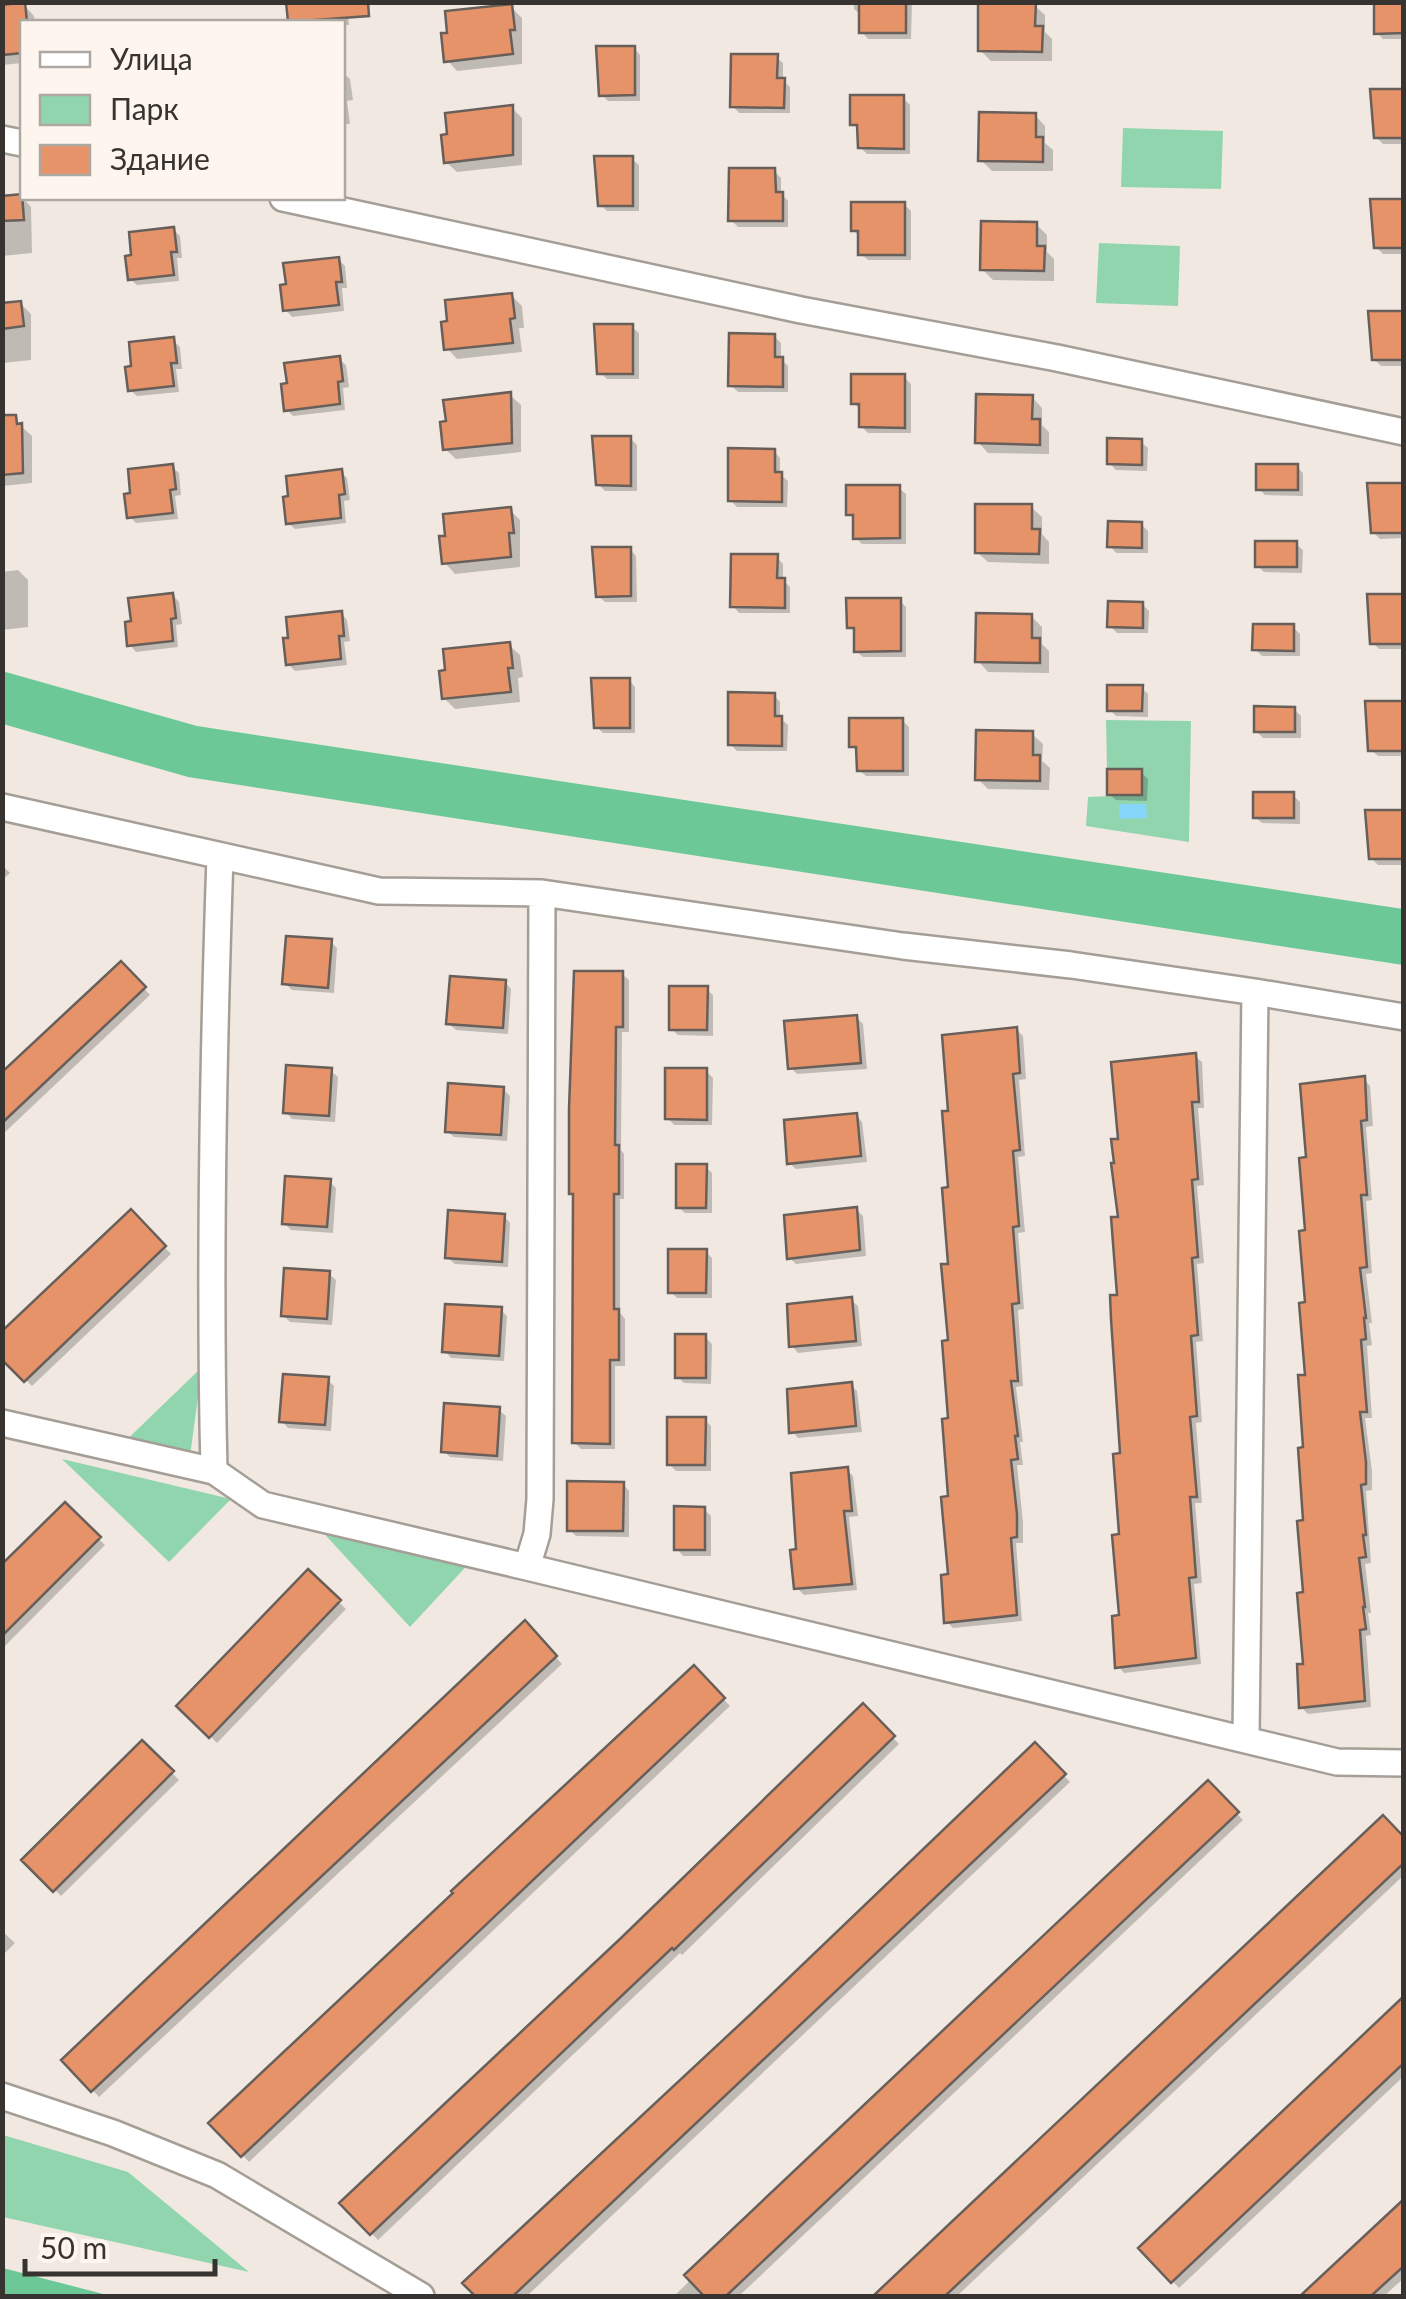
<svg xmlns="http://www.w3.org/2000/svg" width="1406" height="2299" font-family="Lato,sans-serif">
<rect width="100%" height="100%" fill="#f1e9e1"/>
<path fill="#91d5ae" d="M 1123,128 L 1223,131 L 1221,189 L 1121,187 Z
M 1099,243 L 1180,246 L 1178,306 L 1096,303 Z
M 1106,720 L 1191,721 L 1189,842 L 1086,826 L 1088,797 L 1142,795 L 1142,770 L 1107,769 Z
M 202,1367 L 188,1471 L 110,1456 Z
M 62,1459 L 231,1499 L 169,1562 Z
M 306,1514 L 473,1559 L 410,1627 Z
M 3,2135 L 128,2172 L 249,2272 L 3,2217 Z"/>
<path fill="#6cc997" d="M 2,671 L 197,726 L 1403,909 L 1403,965 L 188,777 L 3,724 Z
M 2,2268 L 3,2268 L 111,2296 L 3,2296 Z"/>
<path fill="#85d6f8" d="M 1119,804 L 1146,804 L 1147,818 L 1119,819 Z"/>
<path fill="#0003" d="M 288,2 L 347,2 L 349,25 L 290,22 Z
M 854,2 L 912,2 L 911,39 L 868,39 L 862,32 L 862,16 L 854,9 Z
M 1404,2 L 1404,39 L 1383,39 L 1376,32 Z
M 24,5 L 34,16 L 35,22 L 22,22 L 22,63 L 2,65 L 2,7 Z
M 1034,5 L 1045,15 L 1045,32 L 1052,39 L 1052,61 L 991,61 L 980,50 Z
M 511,7 L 522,18 L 522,64 L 457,71 L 447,60 Z
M 634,48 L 640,55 L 640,101 L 608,101 L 602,95 Z
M 776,57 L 783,63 L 783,80 L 790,87 L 790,113 L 739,113 L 733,106 Z
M 342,72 L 350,79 L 353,100 L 347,101 L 350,124 L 342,124 Z
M 1404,91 L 1404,144 L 1383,144 L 1376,137 Z
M 903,98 L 910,105 L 910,154 L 867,154 L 860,147 L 860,131 L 853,124 Z
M 512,108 L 522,118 L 522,165 L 457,172 L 446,162 Z
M 1035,115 L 1045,126 L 1045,143 L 1053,150 L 1053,171 L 992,171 L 981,160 Z
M 632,159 L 639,165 L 639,211 L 607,211 L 600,204 Z
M 774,171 L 781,178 L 781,193 L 788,201 L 788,227 L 738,227 L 731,220 Z
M 21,196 L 31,207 L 32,253 L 2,256 L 2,198 Z
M 1404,201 L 1404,254 L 1383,254 L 1376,247 Z
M 904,204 L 911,211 L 911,260 L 868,260 L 861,254 L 861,238 L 853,230 Z
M 1036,224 L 1047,235 L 1047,252 L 1054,259 L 1054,281 L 993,280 L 982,269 Z
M 173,229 L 180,236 L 182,258 L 177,258 L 179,281 L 137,285 L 130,279 Z
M 338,259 L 345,266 L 347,288 L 342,288 L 344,311 L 292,317 L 286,310 L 289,286 Z
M 511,295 L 522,306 L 524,328 L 519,328 L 522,352 L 457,359 L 447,348 Z
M 20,303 L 31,314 L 31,360 L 2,363 L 2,305 Z
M 1404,313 L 1404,366 L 1381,366 L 1374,359 Z
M 632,327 L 639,333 L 639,379 L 607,379 L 600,372 Z
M 774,336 L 781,343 L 781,359 L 788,366 L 788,392 L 738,392 L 731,385 Z
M 173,340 L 180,347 L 182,369 L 176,369 L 179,392 L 137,396 L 130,390 Z
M 339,359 L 346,365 L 349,387 L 343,388 L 345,410 L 293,416 L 287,410 L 289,385 Z
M 904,377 L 911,384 L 911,433 L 868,433 L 861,426 L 861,411 L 854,403 Z
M 510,395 L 521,405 L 521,452 L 456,459 L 445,449 Z
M 1032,397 L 1042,408 L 1042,425 L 1049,432 L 1049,454 L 988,453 L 978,442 Z
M 21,426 L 32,436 L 32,483 L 2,486 L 2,428 Z
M 630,438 L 637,445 L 637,491 L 605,491 L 598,484 Z
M 1141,442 L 1148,448 L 1147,471 L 1116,470 L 1109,463 Z
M 774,451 L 780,458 L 780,474 L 788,481 L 787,507 L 737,507 L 730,500 Z
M 172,467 L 179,473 L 181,495 L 175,496 L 178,519 L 136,523 L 129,516 Z
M 1297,467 L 1303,473 L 1303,496 L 1265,495 L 1259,489 Z
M 341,472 L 347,478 L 350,500 L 344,501 L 346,523 L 295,529 L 288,523 Z
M 1404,486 L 1404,538 L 1380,539 L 1373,532 Z
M 899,488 L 906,494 L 906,544 L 862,544 L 856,538 L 856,521 L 849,514 Z
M 1031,507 L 1042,517 L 1042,534 L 1049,542 L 1049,564 L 988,562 L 977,552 Z
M 510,510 L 520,520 L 520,567 L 455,574 L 445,563 Z
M 1141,524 L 1148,531 L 1148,553 L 1116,553 L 1110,546 Z
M 1296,544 L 1303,550 L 1302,573 L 1264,572 L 1258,566 Z
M 630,549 L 636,556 L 637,602 L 605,602 L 598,596 Z
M 777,557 L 783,564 L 783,580 L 790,587 L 790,613 L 739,613 L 733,606 Z
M 18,570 L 28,580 L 28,627 L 2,630 L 2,572 Z
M 173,595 L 179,602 L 182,624 L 176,625 L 178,647 L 136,652 L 130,645 Z
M 1404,597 L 1404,649 L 1379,649 L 1373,643 Z
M 900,601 L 906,607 L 906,657 L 863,657 L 856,651 L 857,634 L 849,627 Z
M 1142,604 L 1149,611 L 1148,633 L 1117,633 L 1110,626 Z
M 341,613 L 347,620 L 350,641 L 344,642 L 347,665 L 295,671 L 288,664 L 291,640 Z
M 1031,616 L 1042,627 L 1042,644 L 1049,651 L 1049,673 L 988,672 L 978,661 Z
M 1293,627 L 1300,634 L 1300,656 L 1262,656 L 1255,649 Z
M 509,645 L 520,655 L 523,677 L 518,678 L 520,702 L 455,709 L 444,698 L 448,673 Z
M 629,680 L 635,687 L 635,733 L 603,733 L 596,726 Z
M 1142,688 L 1148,694 L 1148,717 L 1116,716 L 1110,710 Z
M 774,695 L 780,702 L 780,718 L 788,725 L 787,751 L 737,751 L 730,744 Z
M 1404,704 L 1404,756 L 1378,756 L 1371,750 Z
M 1294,709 L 1301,716 L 1301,738 L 1263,738 L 1256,731 Z
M 902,720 L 909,727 L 909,776 L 866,776 L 859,770 L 859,754 L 852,746 Z
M 1032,734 L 1043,744 L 1042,761 L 1050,768 L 1049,790 L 988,789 L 978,779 Z
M 1141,772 L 1148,779 L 1147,801 L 1116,800 L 1109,794 Z
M 1293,795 L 1300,802 L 1300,824 L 1262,823 L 1255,817 Z
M 1404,812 L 1404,865 L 1378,865 L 1371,858 Z
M 2,865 L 10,873 L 2,880 Z
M 331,942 L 337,948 L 334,993 L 292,990 L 285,983 Z
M 121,964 L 150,995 L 2,1135 L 2,1076 Z
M 622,974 L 629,980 L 629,1032 L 622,1032 L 621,1150 L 624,1154 L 624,1199 L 620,1199 L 620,1313 L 625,1319 L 625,1366 L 615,1366 L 615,1449 L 581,1449 L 574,1442 L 575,1197 L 571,1193 Z
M 505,982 L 511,989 L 508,1034 L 456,1030 L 449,1024 Z
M 706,989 L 713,995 L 713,1036 L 678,1035 L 671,1029 Z
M 857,1018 L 863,1024 L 867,1069 L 797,1074 L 791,1068 Z
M 1016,1029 L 1023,1036 L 1026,1079 L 1019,1080 L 1025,1156 L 1018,1157 L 1025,1232 L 1018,1233 L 1024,1309 L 1018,1310 L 1023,1386 L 1016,1387 L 1023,1442 L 1020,1442 L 1023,1465 L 1017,1465 L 1023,1522 L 1023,1543 L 1016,1543 L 1022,1621 L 953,1628 L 947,1622 L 951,1577 L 951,1113 Z
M 1195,1056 L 1202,1062 L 1204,1108 L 1198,1108 L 1204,1185 L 1197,1186 L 1204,1263 L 1197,1264 L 1203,1341 L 1196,1342 L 1202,1422 L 1196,1423 L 1202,1503 L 1195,1503 L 1202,1583 L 1194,1584 L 1201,1664 L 1124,1673 L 1118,1666 L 1122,1617 L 1122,1455 L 1115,1375 L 1120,1297 L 1120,1141 Z
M 331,1071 L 338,1077 L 335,1122 L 292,1119 L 286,1112 Z
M 706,1071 L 713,1078 L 712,1125 L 674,1125 L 668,1118 Z
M 1364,1079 L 1370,1086 L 1373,1126 L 1366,1127 L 1372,1200 L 1366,1201 L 1372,1273 L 1366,1274 L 1372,1323 L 1369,1323 L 1372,1345 L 1367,1346 L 1372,1418 L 1365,1418 L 1372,1471 L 1372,1490 L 1366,1491 L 1371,1563 L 1365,1564 L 1371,1613 L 1368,1613 L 1371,1635 L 1366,1636 L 1371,1707 L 1308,1714 L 1301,1707 L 1305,1666 L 1308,1160 Z
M 503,1089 L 510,1096 L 507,1141 L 454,1137 L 447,1131 Z
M 856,1115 L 862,1122 L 867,1162 L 796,1169 L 789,1163 Z
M 706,1167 L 712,1173 L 712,1213 L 685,1213 L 678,1207 Z
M 330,1182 L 336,1188 L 333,1233 L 291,1230 L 284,1223 Z
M 856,1209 L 863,1216 L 866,1256 L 796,1264 L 789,1257 Z
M 131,1213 L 171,1254 L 32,1386 L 2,1356 Z
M 504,1216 L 510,1223 L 508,1267 L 455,1264 L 448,1258 Z
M 706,1252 L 712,1258 L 712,1298 L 677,1298 L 671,1292 Z
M 329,1274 L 336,1280 L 332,1325 L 290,1322 L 283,1315 Z
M 851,1300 L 858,1306 L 862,1346 L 798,1353 L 792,1346 Z
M 501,1310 L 507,1316 L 504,1361 L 451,1358 L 445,1351 Z
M 705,1337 L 712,1344 L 711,1384 L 684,1383 L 678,1377 Z
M 328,1380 L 334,1386 L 331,1431 L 288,1428 L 282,1421 Z
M 851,1385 L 857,1391 L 862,1432 L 798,1438 L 792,1431 Z
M 499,1410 L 506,1416 L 503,1461 L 450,1457 L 444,1451 Z
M 705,1420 L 711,1426 L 711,1471 L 676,1471 L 669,1464 Z
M 847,1470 L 853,1476 L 858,1516 L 849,1517 L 857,1590 L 804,1595 L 797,1588 L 799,1551 Z
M 623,1484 L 629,1491 L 629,1537 L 576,1536 L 570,1530 Z
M 65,1506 L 105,1545 L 2,1649 L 2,1568 Z
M 704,1509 L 711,1516 L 711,1556 L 683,1556 L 677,1549 Z
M 308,1572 L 346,1609 L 217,1743 L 179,1706 Z
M 525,1624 L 562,1664 L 99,2097 L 65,2060 Z
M 694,1668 L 730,1706 L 249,2162 L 212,2123 Z
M 863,1706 L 899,1744 L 682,1955 L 680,1953 L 378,2240 L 342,2203 L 622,1940 Z
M 142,1743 L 179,1780 L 61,1896 L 25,1860 Z
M 1035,1746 L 1070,1782 L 527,2296 L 478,2296 L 466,2283 L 753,2015 Z
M 1208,1784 L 1243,1820 L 739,2296 L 674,2296 Z
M 1404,1840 L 1404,1875 L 957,2296 L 879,2294 Z
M 2,1931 L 15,1943 L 2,1956 Z
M 1404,2001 L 1404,2076 L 1179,2288 L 1141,2248 Z
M 1404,2203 L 1404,2278 L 1384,2296 L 1304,2296 Z"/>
<path fill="#e69369" stroke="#685f5a" stroke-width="2.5" d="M 25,2 L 27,22 L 22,22 L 22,53 L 2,55 L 2,5 Z
M 286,2 L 368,2 L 369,16 L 288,22 Z
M 859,2 L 906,2 L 906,33 L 859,33 Z
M 978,2 L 1036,2 L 1035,26 L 1043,26 L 1042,52 L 978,51 Z
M 1374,2 L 1404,2 L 1404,33 L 1374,34 Z
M 512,4 L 515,30 L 510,30 L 513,54 L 444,62 L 441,33 L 447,33 L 445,11 Z
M 596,46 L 635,46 L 635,95 L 599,96 Z
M 731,54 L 778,54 L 777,78 L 785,78 L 784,108 L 730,107 Z
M 1370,89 L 1404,89 L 1404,138 L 1374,138 Z
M 850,95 L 904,95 L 904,149 L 858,148 L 857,125 L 850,125 Z
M 513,105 L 513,155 L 444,163 L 441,135 L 447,134 L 445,113 Z
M 979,112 L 1036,113 L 1036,137 L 1043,137 L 1043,162 L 978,161 Z
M 594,156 L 633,156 L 633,206 L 598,206 Z
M 729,168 L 775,168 L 776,192 L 783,192 L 783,221 L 728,221 Z
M 22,194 L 24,220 L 2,221 L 2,196 Z
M 1370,199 L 1404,199 L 1404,248 L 1374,248 Z
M 851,202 L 905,202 L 905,255 L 858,255 L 858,231 L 851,231 Z
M 981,221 L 1037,222 L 1037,246 L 1045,246 L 1044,271 L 980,270 Z
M 174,227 L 177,252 L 171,252 L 174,275 L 128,280 L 125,256 L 131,255 L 129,232 Z
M 339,257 L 342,282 L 336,282 L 339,305 L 283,311 L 280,285 L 286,284 L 283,263 Z
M 512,293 L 515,318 L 510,319 L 513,343 L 444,350 L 441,322 L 447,321 L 445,300 Z
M 21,301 L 24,326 L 2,329 L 2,303 Z
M 1368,311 L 1404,311 L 1404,360 L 1372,360 Z
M 594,324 L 633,324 L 633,374 L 597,374 Z
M 729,333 L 775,334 L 775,357 L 783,357 L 783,387 L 728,386 Z
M 174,337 L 177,363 L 171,363 L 174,386 L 128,391 L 125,367 L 131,366 L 129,342 Z
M 340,356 L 343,381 L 338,382 L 340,404 L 284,411 L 281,384 L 287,383 L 284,363 Z
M 851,374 L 905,374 L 905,428 L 859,427 L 859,404 L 851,404 Z
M 511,392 L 512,443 L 443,450 L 440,422 L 446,421 L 443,400 Z
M 976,394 L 1033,395 L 1032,419 L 1040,419 L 1040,445 L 975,443 Z
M 2,415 L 16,415 L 17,424 L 22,423 L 23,473 L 2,475 Z
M 592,436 L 631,436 L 631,486 L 596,485 Z
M 1107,438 L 1142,439 L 1142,465 L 1107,464 Z
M 728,448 L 775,449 L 775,472 L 782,472 L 782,502 L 728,501 Z
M 173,464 L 176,489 L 170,490 L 173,513 L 127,518 L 124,494 L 130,493 L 128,469 Z
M 1256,464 L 1298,464 L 1298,490 L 1256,490 Z
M 342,469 L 345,494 L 339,495 L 341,518 L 286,524 L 283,497 L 288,496 L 286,476 Z
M 1367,483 L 1404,483 L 1404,533 L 1371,533 Z
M 846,485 L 900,485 L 900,538 L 853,539 L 853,515 L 846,515 Z
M 975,504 L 1032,504 L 1032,529 L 1040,529 L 1039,554 L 975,553 Z
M 511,507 L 514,533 L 509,533 L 511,557 L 442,564 L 439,536 L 445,536 L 443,514 Z
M 1108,521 L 1142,522 L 1142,548 L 1107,547 Z
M 1255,541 L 1297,541 L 1297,567 L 1255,567 Z
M 592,547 L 631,547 L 631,596 L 596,597 Z
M 731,554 L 778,554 L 777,578 L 785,578 L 785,608 L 730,607 Z
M 173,593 L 176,618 L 171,619 L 173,641 L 127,646 L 125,622 L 131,621 L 128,598 Z
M 1367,594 L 1404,594 L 1404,644 L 1370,644 Z
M 846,598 L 901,598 L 901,651 L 854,652 L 854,628 L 847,628 Z
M 1108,601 L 1143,602 L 1143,628 L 1107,627 Z
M 342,611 L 344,636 L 339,636 L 341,659 L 286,665 L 283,638 L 288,638 L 286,617 Z
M 976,613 L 1032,614 L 1032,638 L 1040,638 L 1040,663 L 975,662 Z
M 1253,624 L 1294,624 L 1294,651 L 1252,650 Z
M 510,642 L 513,668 L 508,668 L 511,692 L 442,699 L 439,671 L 445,670 L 443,649 Z
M 591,678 L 630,678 L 630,728 L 594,728 Z
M 1107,685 L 1143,685 L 1142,711 L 1107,711 Z
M 728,692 L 775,693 L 775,716 L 782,716 L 782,746 L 728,745 Z
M 1365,701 L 1404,701 L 1404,751 L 1368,751 Z
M 1254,706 L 1295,707 L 1295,732 L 1254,732 Z
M 849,718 L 903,718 L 903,771 L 857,771 L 856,747 L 849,747 Z
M 976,730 L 1033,731 L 1033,755 L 1040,755 L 1040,781 L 975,780 Z
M 1107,769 L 1142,769 L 1142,795 L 1107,795 Z
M 1253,792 L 1294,792 L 1294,818 L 1253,818 Z
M 1365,810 L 1404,810 L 1404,859 L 1369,859 Z
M 286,936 L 332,939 L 328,988 L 282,984 Z
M 121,961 L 146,987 L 2,1123 L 2,1072 Z
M 574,971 L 623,971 L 623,1027 L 616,1027 L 615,1145 L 619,1145 L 619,1194 L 614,1194 L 614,1309 L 619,1309 L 619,1360 L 610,1360 L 610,1444 L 572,1443 L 573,1194 L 569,1194 L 569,1109 Z
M 450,976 L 506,980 L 503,1028 L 446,1024 Z
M 669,986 L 708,986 L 707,1030 L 669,1030 Z
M 857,1015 L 861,1063 L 788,1069 L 784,1021 Z
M 1017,1027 L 1020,1073 L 1013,1074 L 1020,1150 L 1013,1151 L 1019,1226 L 1013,1227 L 1019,1303 L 1012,1304 L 1018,1381 L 1011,1381 L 1018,1436 L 1015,1436 L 1018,1459 L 1011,1460 L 1017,1514 L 1017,1537 L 1011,1538 L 1017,1615 L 944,1623 L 941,1575 L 948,1574 L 941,1497 L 948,1496 L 942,1419 L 948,1418 L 942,1341 L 948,1340 L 941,1264 L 948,1264 L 942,1188 L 948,1187 L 942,1111 L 948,1111 L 942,1035 Z
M 1196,1053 L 1199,1102 L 1192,1102 L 1198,1179 L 1192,1180 L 1198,1257 L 1192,1258 L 1198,1335 L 1191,1336 L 1197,1416 L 1190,1417 L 1197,1497 L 1190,1497 L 1196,1577 L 1189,1578 L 1196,1658 L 1115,1668 L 1112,1616 L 1119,1615 L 1112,1535 L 1119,1534 L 1113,1454 L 1120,1453 L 1111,1319 L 1110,1295 L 1117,1295 L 1111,1217 L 1118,1217 L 1111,1163 L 1114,1163 L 1111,1139 L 1118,1139 L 1111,1062 Z
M 286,1065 L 332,1068 L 329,1116 L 283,1113 Z
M 665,1068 L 707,1068 L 707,1120 L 665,1119 Z
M 1365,1076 L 1367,1120 L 1361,1121 L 1367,1195 L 1361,1195 L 1367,1267 L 1360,1268 L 1366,1318 L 1364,1318 L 1366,1339 L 1361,1340 L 1367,1412 L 1360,1412 L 1366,1462 L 1366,1484 L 1361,1485 L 1366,1535 L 1363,1535 L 1366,1557 L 1359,1558 L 1365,1607 L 1363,1607 L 1366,1629 L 1360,1630 L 1365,1701 L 1299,1708 L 1297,1664 L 1303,1664 L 1297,1593 L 1303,1592 L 1297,1521 L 1303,1520 L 1298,1448 L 1303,1447 L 1298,1375 L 1305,1375 L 1299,1303 L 1305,1302 L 1299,1231 L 1305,1230 L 1299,1158 L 1306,1157 L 1300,1084 Z
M 448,1083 L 504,1087 L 501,1135 L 445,1132 Z
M 857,1113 L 861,1156 L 787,1164 L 784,1120 Z
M 676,1164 L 707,1164 L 706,1208 L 676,1208 Z
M 285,1176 L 331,1179 L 327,1227 L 282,1224 Z
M 857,1207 L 860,1250 L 787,1259 L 784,1215 Z
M 131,1209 L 166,1246 L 24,1382 L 2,1360 L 2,1331 Z
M 448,1210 L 505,1214 L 502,1262 L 445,1258 Z
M 668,1249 L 707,1249 L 706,1293 L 668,1293 Z
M 284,1268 L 330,1271 L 327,1319 L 281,1316 Z
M 852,1297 L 856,1341 L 789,1347 L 787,1304 Z
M 445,1304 L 502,1307 L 499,1356 L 442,1352 Z
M 675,1334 L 706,1334 L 706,1378 L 675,1378 Z
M 283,1374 L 329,1377 L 325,1425 L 279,1422 Z
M 852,1382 L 856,1426 L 789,1433 L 787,1389 Z
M 444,1403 L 500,1407 L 497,1456 L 441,1452 Z
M 667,1417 L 706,1417 L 705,1465 L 667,1465 Z
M 848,1467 L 852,1511 L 844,1511 L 852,1584 L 794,1589 L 790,1550 L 796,1549 L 791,1473 Z
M 567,1481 L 624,1482 L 623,1531 L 567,1531 Z
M 65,1502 L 101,1537 L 2,1636 L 2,1564 Z
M 674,1506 L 705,1507 L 705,1550 L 674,1550 Z
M 308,1569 L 341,1600 L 209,1738 L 176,1706 Z
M 525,1620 L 557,1656 L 91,2092 L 61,2060 Z
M 694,1665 L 725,1698 L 241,2157 L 208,2123 L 453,1893 L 451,1891 Z
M 863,1703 L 895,1736 L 674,1950 L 672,1948 L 370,2235 L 339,2203 L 621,1938 Z
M 142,1740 L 174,1771 L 53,1892 L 21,1860 Z
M 1035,1742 L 1066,1774 L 513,2296 L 475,2296 L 462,2283 L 752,2013 Z
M 1208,1780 L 1239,1812 L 726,2296 L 704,2296 L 684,2275 Z
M 1383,1815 L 1404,1837 L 1404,1863 L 1048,2199 L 945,2296 L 873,2296 Z
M 1404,1996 L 1404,2063 L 1171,2283 L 1138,2248 Z
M 1404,2199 L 1404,2266 L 1383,2285 L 1371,2296 L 1300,2296 Z"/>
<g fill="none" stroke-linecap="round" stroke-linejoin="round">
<g stroke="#a59e96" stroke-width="30">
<path id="minor" d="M 2,139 L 22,143
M 283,198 L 801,310 L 1057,358 L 1404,432
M 2,807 L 379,891 L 542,893 L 903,946 L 1071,965 L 1255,992 L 1246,1738
M 1255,992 L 1404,1017
M 2,1423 L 214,1471 C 209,1266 213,1061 220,856
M 214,1471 L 263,1505 L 527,1567 L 537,1534 L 540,1499 L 542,893
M 527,1567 L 1337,1762 L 1404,1763
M 2,2096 L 113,2133 L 217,2175 L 421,2296"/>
</g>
<use href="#minor" stroke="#fff" stroke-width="25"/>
</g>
<rect width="1406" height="2299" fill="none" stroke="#363330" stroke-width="10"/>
<rect x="20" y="20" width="325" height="180" fill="#fef6ee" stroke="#aea8a2" stroke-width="2.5"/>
<rect x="40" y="52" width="50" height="15" fill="#ffffff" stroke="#aea8a2" stroke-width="2.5"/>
<text x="110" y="70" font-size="30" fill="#363330">Улица</text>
<rect x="40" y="95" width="50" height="30" fill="#91d5ae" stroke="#aea8a2" stroke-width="2.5"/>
<text x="110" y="120" font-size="30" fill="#363330">Парк</text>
<rect x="40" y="145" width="50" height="30" fill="#e69369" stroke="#aea8a2" stroke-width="2.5"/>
<text x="110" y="170" font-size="30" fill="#363330">Здание</text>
<path d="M25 2259v15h190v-15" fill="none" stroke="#363330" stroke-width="5"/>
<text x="40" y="2259" font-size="30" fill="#363330" stroke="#fef6ee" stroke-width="8" paint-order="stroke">50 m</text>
</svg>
